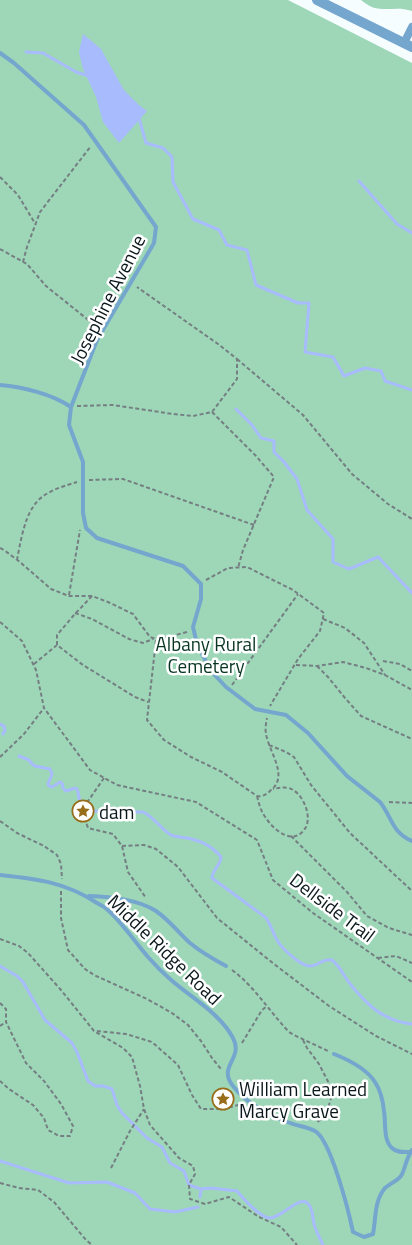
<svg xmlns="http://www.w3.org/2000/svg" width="412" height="1245" font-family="'Titillium Web',sans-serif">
<rect width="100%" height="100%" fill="#f6fdff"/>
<path fill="#9dd7b8" d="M 0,0 L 288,0 L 412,63 L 412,1245 L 0,1245 Z
M 361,0 L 412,0 L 412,11 C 398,6 388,11 375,8 C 370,7 365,3 361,0 Z"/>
<path fill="#a8bcfd" d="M 83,34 L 101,49 L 124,90 L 139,105 L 147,111 L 119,143 L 103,122 L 96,97 L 83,69 L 79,52 Z"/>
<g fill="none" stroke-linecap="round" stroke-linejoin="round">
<path stroke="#a8bcfd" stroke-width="3" d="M 26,52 L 43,53 L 76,72 L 89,76
M 139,118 L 146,143 L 163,148 L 172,157 L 173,182 L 193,219 L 219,230 L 227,245 L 247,250 L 256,285 L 298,303 L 309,303 L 305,352 L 333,357 L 344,376 L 365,368 L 381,371 L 385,381 L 412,390
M 359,181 L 397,224 L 412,233
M 236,409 L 252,425 L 261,438 L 274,441 L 274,452 L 284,462 L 297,479 L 307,510 L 333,539 L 333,562 L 349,569 L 378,557 L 412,593
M 0,724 L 4,726 L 5,730 L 3,734
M 19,756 L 29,760 L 32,764 L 35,766 L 50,769 L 52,774 L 48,784 L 49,786 L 52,787 L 60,782 L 62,783 L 63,788 L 66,791 L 75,788 L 77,789 C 81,799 77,808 88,811 L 143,812 C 154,817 161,829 171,835 C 176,837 181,837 187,838 C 201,841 211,845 221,857 C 221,865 212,870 212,878 L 265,917 C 271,924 272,931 276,938 C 280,947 300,966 310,966 C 319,966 322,958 332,960 C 341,967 344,977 351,985 C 368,1006 384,1021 412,1024
M 0,966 L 17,976 L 23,982 L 45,1020 L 72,1043 L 77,1052 L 88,1081 L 95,1086 L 103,1086 L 112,1089 L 117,1105 L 122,1113 L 147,1138 L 162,1147 L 170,1163 L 184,1171 L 189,1185 L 201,1189 L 211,1188 L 237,1191 C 244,1199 258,1216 269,1218 C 282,1219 301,1192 309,1205 C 314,1211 312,1220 315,1227 C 317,1233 320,1239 323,1245
M 0,1161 L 69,1183 L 107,1182 L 135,1193 L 150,1209 L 175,1212 L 198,1207
M 200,1197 L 201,1189"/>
<path stroke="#757f82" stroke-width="2" stroke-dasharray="4 2.5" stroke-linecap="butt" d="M 0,177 L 18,195 L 36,225
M 0,249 L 27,264 L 46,286 L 97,327
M 23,262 L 27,247 L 40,212 L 91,146
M 237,359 L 303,415 L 352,474 L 388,504 L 412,519
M 77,406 L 113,405 L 173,414 L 193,416 L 212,412 L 237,379 L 237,359 L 218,344 L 137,287
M 212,412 L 256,456 L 274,477 L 243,550 L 238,568
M 89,480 L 123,479 L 254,525
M 0,548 L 4,550 L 20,562 L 51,589 L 69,596 L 92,596 L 108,602 L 133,614 L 150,637 L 156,639
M 17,560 C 20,544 24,520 33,507 C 42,492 61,487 77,482
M 206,580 L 228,568 L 247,567 L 293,590 L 324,613 L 320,631 L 298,659 L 270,706
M 69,595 L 80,530
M 92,596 L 74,615 L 57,635 L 57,645 L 83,665 L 135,697 L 148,702
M 75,613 L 92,619 L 129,639 L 143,643 L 153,639
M 323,619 L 345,628 L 364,643 L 385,675
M 0,622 L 22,641 L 36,670 L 44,708 L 90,770 L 117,785 L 196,802 L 257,840 L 273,880 L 313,913 L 412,982
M 187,632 L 156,640 L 147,720 L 164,740 L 191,757 L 222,772 L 257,796 C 263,797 267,794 271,790 C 289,776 269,752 266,734 C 265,729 266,723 267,718
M 383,661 L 400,664 L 412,671
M 34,664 L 57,645
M 296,665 L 317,666 L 343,662 L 366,668 L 385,675 L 412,690
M 317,666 L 328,677 L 345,698 L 361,716 L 412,739
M 232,685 L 298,594
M 269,745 L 286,752 L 294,757 L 311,785 L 350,833 L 412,891
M 0,757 L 24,734 L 44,708
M 104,778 L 86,804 L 84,816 L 88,828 L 113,834 L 122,846 L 128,872 L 146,898
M 257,796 C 259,804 261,812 266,818 C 274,831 295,847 306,827 C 312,814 302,792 289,788 C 283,787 278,788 273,789
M 389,802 L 412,803
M 0,821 L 17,833 L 44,846 L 57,855 L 61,864 L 62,879
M 291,836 L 347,892 L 367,916 L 389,928 L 412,935
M 122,846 L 144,845 L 156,849 L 178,867 L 217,918 L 274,964 L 329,1006 L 376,1036 L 412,1054
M 61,891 L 61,918 L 68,950 L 85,969 L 94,975 L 147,999 L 172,1013 L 188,1025 L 201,1041 L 212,1058 L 221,1069
M 0,939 L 19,946 L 28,953 L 61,990 L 94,1031 L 123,1048 L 132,1057 L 140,1086 L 144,1109 L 150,1125 L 179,1158 L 193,1166 L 195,1174 L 189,1185 L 190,1199 L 205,1204 L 229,1197 L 259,1217 L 281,1227 L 297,1245
M 378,958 L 396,956 L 412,963
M 232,970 C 255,987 269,1011 289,1032 L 294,1035 L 328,1051
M 0,1003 L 6,1009 L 6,1022 L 26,1063 L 44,1081 L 61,1104 L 73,1126 L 70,1136 L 59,1136 L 48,1130 L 44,1118 L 33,1105 L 9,1089 L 0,1081
M 0,1026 L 6,1022
M 97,1031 L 126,1034 L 152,1042 L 178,1065 L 192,1095 L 201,1109 L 223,1109 L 242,1104
M 303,1040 L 307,1048 L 319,1064 L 333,1091 L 327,1112 L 316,1124
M 242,1043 L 262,1010 L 267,1006
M 111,1168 L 130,1131 L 144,1109
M 0,1183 L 19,1188 L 38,1190 L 54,1202 L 86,1240 L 92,1245"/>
<path stroke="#74a6ce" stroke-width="4" d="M 0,53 L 14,63 L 84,125 L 156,227 L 154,243 L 97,340 L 71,407 L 69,425 L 83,462 L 83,513 L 86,528 L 97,538 L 183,566 L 201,584 L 201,599 L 193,627 L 197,644 L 211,671 L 226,687 L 255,709 L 286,715 L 308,733 L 347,776 L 380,802 C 392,817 392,833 412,841
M 0,385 C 23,387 52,394 71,407
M 0,875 C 37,879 65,882 97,903 C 101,905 106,908 109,911 C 124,925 135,942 148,957 C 155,965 162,972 170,979 C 190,997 220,1013 233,1038 C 244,1059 217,1066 233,1086 C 248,1105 269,1115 290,1123 C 298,1126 308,1127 315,1131 C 331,1140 349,1213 353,1232 L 364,1237 L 373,1234 C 376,1219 374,1201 385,1188 C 389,1184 397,1181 401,1176 C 405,1170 406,1158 412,1150
M 89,896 C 111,897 137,899 156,911 C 169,920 179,933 190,943 C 201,952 213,959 226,966
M 334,1054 C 349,1060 366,1068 375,1082 C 381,1091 383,1101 384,1111 C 386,1123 383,1140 392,1148 C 397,1153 404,1152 410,1152"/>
<path stroke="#74a6ce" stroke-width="8" d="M 404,43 L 412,27"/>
<path stroke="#74a6ce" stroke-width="10" d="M 317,0 L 412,47"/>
</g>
<defs>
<g id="sight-ring" transform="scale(1.125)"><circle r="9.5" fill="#fff" stroke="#986d1a" stroke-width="1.5"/><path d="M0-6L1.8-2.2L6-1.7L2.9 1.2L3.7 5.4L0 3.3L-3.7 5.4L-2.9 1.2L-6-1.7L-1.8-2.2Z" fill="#986d1a"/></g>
</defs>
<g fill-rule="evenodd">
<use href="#sight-ring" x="83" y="811"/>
<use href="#sight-ring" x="223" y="1099"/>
</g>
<g text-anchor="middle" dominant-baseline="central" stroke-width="5" stroke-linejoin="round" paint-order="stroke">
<g font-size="19" fill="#0a171a" stroke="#fff">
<text transform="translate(107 299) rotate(-63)">Josephine Avenue</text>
<text transform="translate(333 907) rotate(37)">Dellside Trail</text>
<text transform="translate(165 949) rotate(44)">Middle Ridge Road</text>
</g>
<g font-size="19" fill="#073522" stroke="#fff">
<text x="206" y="643">Albany Rural<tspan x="206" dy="22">Cemetery</tspan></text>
</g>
<g font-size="19" fill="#0a171a" stroke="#fff" text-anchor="start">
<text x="99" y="811">dam</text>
<text x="239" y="1088">William Learned<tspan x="239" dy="22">Marcy Grave</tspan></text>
</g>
</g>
</svg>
